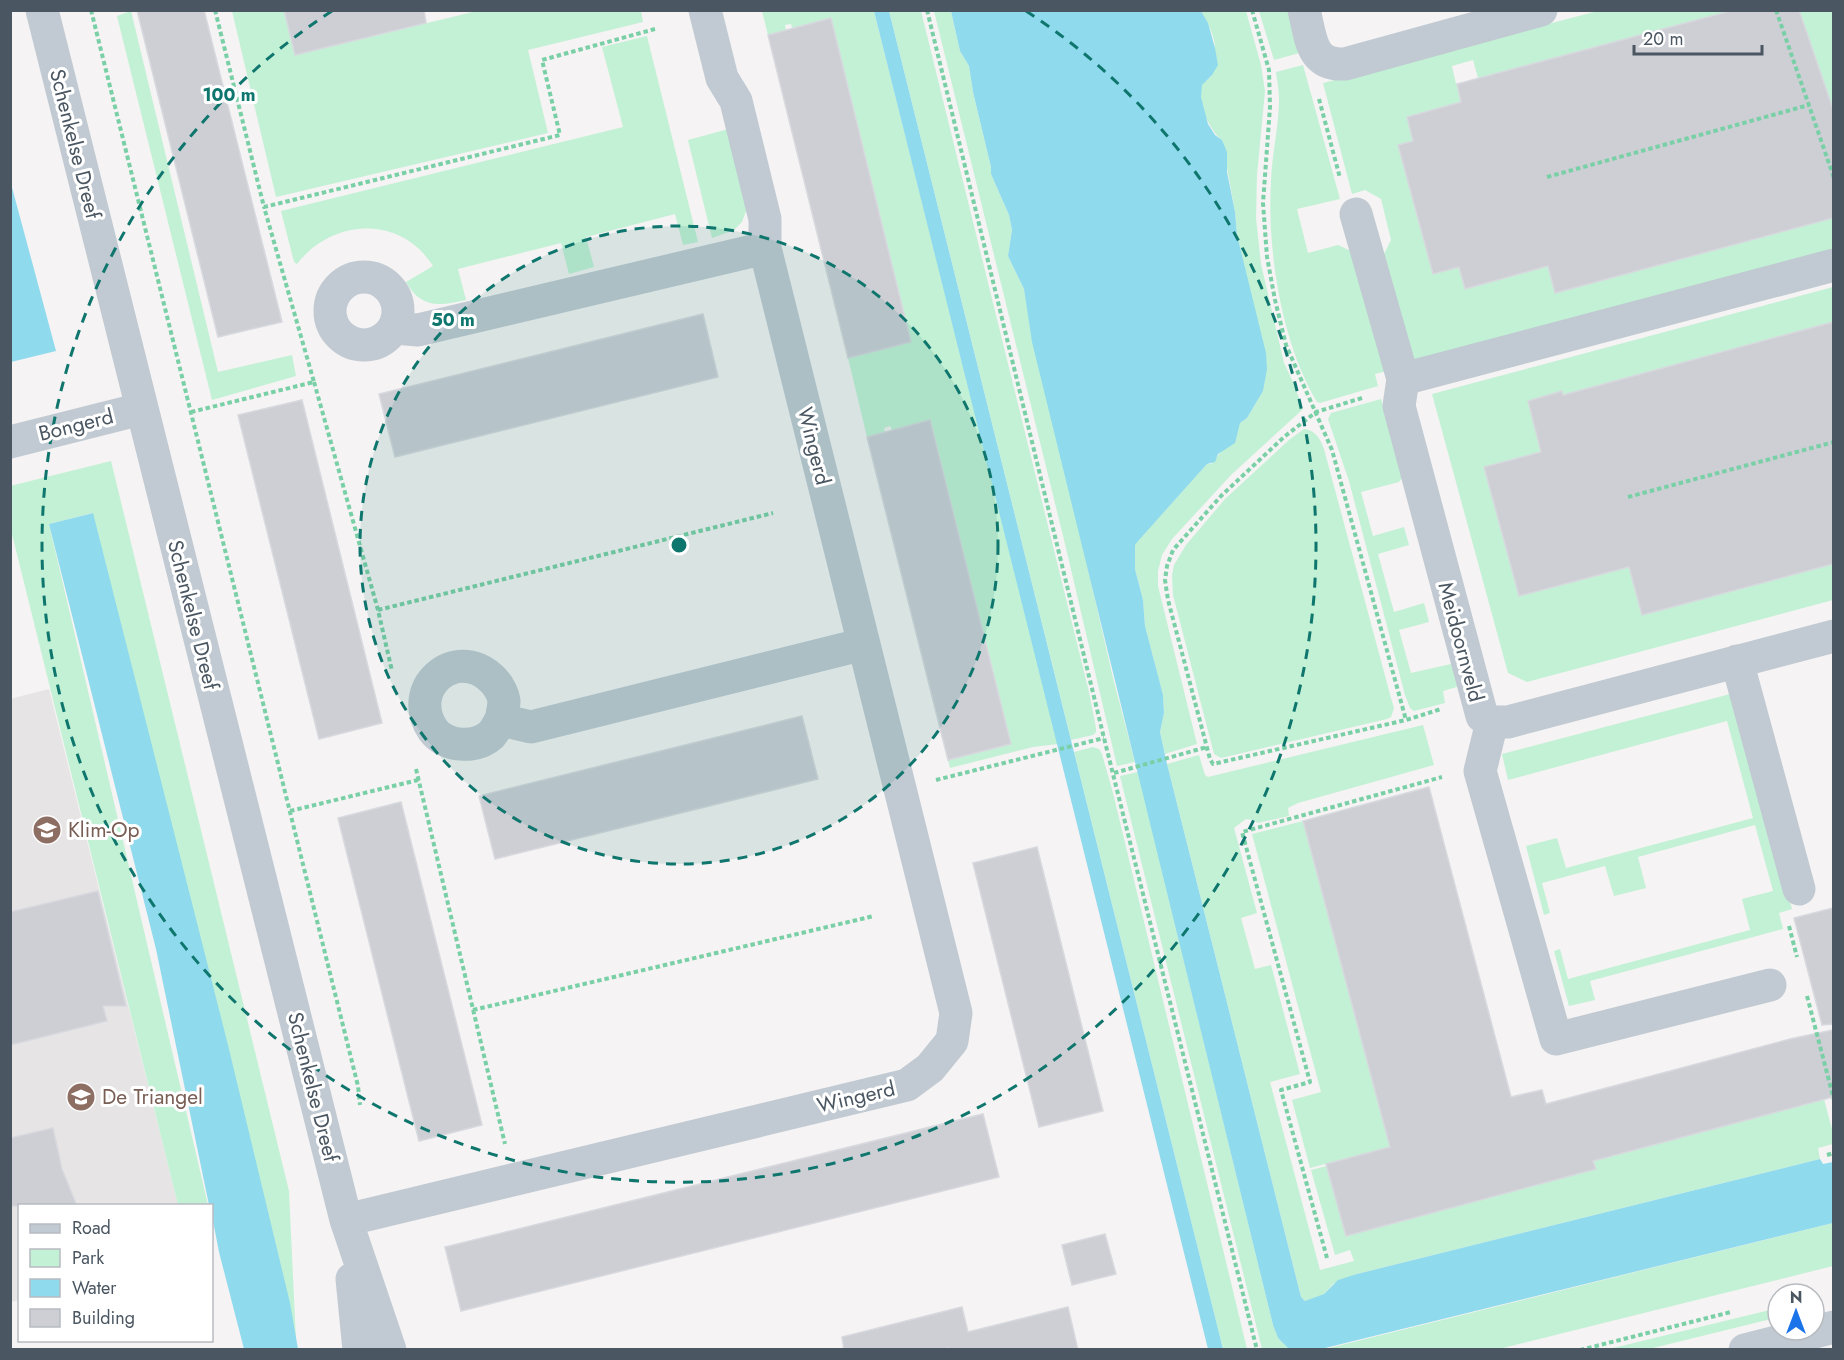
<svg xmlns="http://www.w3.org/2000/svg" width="1844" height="1360" font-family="Jost,sans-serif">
<rect width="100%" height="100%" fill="#f5f3f3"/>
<path fill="#e6e4e5" d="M 49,689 L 178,1205 L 20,1206 L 19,1300 L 11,1302 L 10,699 Z"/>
<path fill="#c3f1d5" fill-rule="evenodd" d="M 131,11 L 218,372 L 292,355 L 296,376 L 212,400 L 117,16 Z
M 232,11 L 284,11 L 295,55 L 477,11 L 641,11 L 643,22 L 528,50 L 548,133 L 276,197 Z
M 762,11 L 874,11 L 1058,744 L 1033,747 L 950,768 L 948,760 L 1011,743 L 931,421 L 892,430 L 890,426 L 884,428 L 885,432 L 867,437 L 848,358 L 911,341 L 831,19 L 792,28 L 791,24 L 785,25 L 786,30 L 768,35 Z
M 889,11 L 921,11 L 1089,692 L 1096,728 L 1096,732 L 1093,735 L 1071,740 Z
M 934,11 L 951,11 L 960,51 L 969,66 L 973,92 L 991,167 L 991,174 L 1009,215 L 1012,230 L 1008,256 L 1024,289 L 1113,678 L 1135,762 L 1117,766 L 1066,548 Z
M 1201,11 L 1246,11 L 1261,65 L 1265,91 L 1257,175 L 1256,218 L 1261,264 L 1284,363 L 1293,382 L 1303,409 L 1231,475 L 1172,539 L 1162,555 L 1158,571 L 1158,586 L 1197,744 L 1165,754 L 1160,732 L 1164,713 L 1163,696 L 1145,626 L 1143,600 L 1135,569 L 1135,544 L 1207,464 L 1211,464 L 1217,457 L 1240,423 L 1247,418 L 1263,391 L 1244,266 L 1237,235 L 1235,212 L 1222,140 C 1210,131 1195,100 1202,85 C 1204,81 1210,79 1212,74 C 1214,68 1215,57 1215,51 C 1216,37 1207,22 1201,11 Z
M 1259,11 L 1291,11 L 1303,52 L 1274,60 Z
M 1598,11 L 1763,11 L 1804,114 L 1833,201 L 1833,251 L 1409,364 L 1381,260 L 1391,240 L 1381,199 L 1365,190 L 1352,194 L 1323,83 ZM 1473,60 L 1478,78 L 1456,84 L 1452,66 ZM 1413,141 L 1500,279 L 1465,289 L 1459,267 L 1433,274 L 1398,146 ZM 1810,165 L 1825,220 L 1690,256 Z
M 1799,11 L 1833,11 L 1833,117 L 1821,121 L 1830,100 Z
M 647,36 L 698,242 L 683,245 L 675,214 L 586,237 L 594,267 L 569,274 L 561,243 L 458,269 L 466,300 C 441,306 421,309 406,282 L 433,266 C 400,214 332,219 297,264 L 294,262 L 281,211 L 623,127 L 602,47 Z
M 1303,65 L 1340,199 L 1297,209 L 1308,253 L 1338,245 L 1355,253 L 1387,371 L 1375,374 L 1378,386 L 1320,403 L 1317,402 C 1281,342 1267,249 1271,181 C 1272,154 1279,126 1279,99 C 1279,90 1277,81 1276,72 Z
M 732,128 L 748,206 L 742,222 L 734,230 L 712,238 L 688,140 Z
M 1833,287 L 1833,322 L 1582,390 L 1797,391 L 1833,382 L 1833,438 L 1829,424 L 1797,473 L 1833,463 L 1833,504 L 1627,560 L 1642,615 L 1833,563 L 1833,600 L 1527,682 L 1508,673 L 1432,394 ZM 1562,391 L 1575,443 L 1537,435 L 1528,401 ZM 1534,454 L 1568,582 L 1519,596 L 1484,467 Z
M 1381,399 L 1402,478 L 1399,482 L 1361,492 L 1373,536 L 1404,527 L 1409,545 L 1378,554 L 1394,612 L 1424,603 L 1429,622 L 1399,630 L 1411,673 L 1451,664 L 1460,686 L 1443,691 L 1445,703 L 1414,711 L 1410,708 L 1405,695 L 1349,481 L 1328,419 L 1331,413 Z
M 1304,429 C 1316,430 1320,439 1324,449 L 1391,698 L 1394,708 L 1391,717 L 1387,719 L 1221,758 L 1214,754 L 1173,595 L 1172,575 L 1174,565 L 1186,545 L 1225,499 L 1289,440 Z
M 111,461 L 289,1191 L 296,1341 L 92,513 L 49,524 L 208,1205 L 178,1205 L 11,530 L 10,486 Z
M 1734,693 L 1792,909 L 1779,913 L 1783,929 L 1590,981 L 1595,1000 L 1569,1006 L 1554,951 L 1560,949 L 1568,979 L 1750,930 L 1742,899 L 1773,891 L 1755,825 L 1638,857 L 1646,888 L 1614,896 L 1605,866 L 1542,883 L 1550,913 L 1544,915 L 1526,846 L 1557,838 L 1566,868 L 1753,818 L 1727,721 L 1508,780 L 1502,754 Z
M 1423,725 L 1434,765 L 1298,803 L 1288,808 L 1289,816 L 1258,823 L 1253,820 L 1246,819 L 1234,828 L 1257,913 L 1241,918 L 1255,969 L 1271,965 L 1300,1074 L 1270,1082 L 1320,1270 L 1354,1261 L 1350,1250 L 1335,1255 L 1311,1170 L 1327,1166 L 1346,1236 L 1595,1169 L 1594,1161 L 1810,1103 L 1819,1080 L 1833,1133 L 1833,1144 L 1818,1148 L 1820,1159 L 1357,1274 L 1333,1284 L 1324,1294 L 1318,1297 L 1305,1301 L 1301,1297 L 1167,764 L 1199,755 L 1205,775 L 1208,777 Z
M 1093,747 L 1099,749 L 1102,754 L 1113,793 L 1247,1349 L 1223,1349 L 1074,752 Z
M 1138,772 L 1273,1325 L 1278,1338 L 1289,1349 L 1262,1349 L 1120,776 Z
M 1303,821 L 1391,1147 L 1310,1168 L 1292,1100 L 1321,1092 L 1252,834 Z
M 1833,1223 L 1833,1266 L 1499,1349 L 1321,1350 Z
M 1778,1308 L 1778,1318 L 1771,1319 L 1649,1349 L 1609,1349 Z"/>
<path fill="#90daee" d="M 874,11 L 889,11 L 1223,1349 L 1208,1349 Z
M 951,11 L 1201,11 L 1208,23 L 1215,48 L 1218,65 L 1212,75 L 1202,85 L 1201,97 L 1208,124 L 1215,135 L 1222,140 L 1227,152 L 1227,172 L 1235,212 L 1237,235 L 1266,353 L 1267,369 L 1263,391 L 1247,418 L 1240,423 L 1235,443 L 1218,454 L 1215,462 L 1207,464 L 1139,540 L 1135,545 L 1135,569 L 1143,600 L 1145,626 L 1163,695 L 1164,713 L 1160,732 L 1167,764 L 1301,1297 L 1305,1301 L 1324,1294 L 1338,1280 L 1357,1274 L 1820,1159 L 1823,1164 L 1833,1162 L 1833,1223 L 1321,1349 L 1289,1349 L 1278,1338 L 1273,1325 L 1032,342 L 1024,289 L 1008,256 L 1012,230 L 1009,215 L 991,174 L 991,167 L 973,92 L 969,66 L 960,51 Z
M 10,180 L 56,351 L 11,362 L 10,362 Z
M 93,513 L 228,1045 L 290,1303 L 298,1349 L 244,1349 L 219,1252 L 212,1216 L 212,1206 L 209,1205 L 156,949 L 49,524 Z"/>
<path fill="#cdcfd5" stroke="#d7d9de" stroke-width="1.5" d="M 137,10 L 204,10 L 282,322 L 218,337 Z
M 284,10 L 424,10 L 426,23 L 295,55 Z
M 1734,10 L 1799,10 L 1833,109 L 1833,218 L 1555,293 L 1548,266 L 1465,289 L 1459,267 L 1433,274 L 1398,145 L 1413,141 L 1407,117 L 1461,102 L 1457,84 Z
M 831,18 L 911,342 L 848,358 L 768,35 Z
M 703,314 L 718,377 L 395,457 L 379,394 Z
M 1833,322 L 1833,564 L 1642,615 L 1629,567 L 1519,596 L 1484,467 L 1541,452 L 1528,401 L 1562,391 L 1563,395 Z
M 302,400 L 382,723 L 319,739 L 238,415 Z
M 930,420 L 1011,744 L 948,760 L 867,437 Z
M 802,716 L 818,779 L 495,859 L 479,796 Z
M 1429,787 L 1511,1097 L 1542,1090 L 1546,1104 L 1790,1039 L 1833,1030 L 1833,1097 L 1593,1161 L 1596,1169 L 1346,1236 L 1326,1164 L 1390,1147 L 1303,821 Z
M 401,802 L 482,1125 L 419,1141 L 338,818 Z
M 1037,847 L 1103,1111 L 1039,1127 L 973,863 Z
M 98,891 L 126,1006 L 103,1006 L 107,1021 L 10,1045 L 10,912 Z
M 1833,908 L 1833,1024 L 1822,1025 L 1794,918 Z
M 983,1114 L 999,1177 L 461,1311 L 445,1247 Z
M 53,1128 L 62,1169 L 77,1206 L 10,1206 L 10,1138 Z
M 1105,1234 L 1116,1274 L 1072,1285 L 1062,1245 Z
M 962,1307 L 968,1332 L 1068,1307 L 1078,1350 L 948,1350 L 948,1348 L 941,1350 L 844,1350 L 842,1337 Z"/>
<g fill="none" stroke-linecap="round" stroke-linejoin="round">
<path stroke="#7ad0a6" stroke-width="4" stroke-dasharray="4.5 3" stroke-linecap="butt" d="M 91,10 L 358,1086 L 360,1105
M 215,10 L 264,207 L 560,135 L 542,60 L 655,29
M 927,10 L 1104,738 L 1257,1350
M 1252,10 L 1269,70 L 1270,107 L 1263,203 L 1267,257 L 1275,300 L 1286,345 L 1332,450 L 1406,720
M 1776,10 L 1834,178
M 1319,99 L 1340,178
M 1547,177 L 1809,105
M 314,382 L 378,610 L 392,671
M 1362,398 L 1316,412 L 1284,437 L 1221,496 L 1173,550 L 1167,566 L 1165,580 L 1168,600 L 1210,759 L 1213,764 L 1406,720 L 1441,709
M 191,412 L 314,382 L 264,207
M 1628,497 L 1834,442
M 378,610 L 773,513
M 416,769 L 505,1144
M 1114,773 L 1207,747
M 936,780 L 1104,738
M 290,811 L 418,780
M 1789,926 L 1797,957
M 1807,996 L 1834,1100
M 473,1010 L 874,916
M 1827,1155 L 1834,1153
M 1327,1258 L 1281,1090 L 1310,1082 L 1242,832 L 1442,777
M 1580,1350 L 1731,1312"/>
<path stroke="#c1cad2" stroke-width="33" d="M 42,10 L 346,1220 L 390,1350
M 1304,10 C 1311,37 1310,66 1345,64 L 1541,10
M 1356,214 L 1403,379 L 1399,406 L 1482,716 L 1492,722 L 1508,722 L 1834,636
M330 311a34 34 0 1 1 68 0a34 34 0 1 1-68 0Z
M 395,328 L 418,330 L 765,248
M 1403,379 L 1834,265
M 10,442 L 141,409
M 1737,661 L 1799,889
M 501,720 C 502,714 504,707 504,701 C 503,693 497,683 491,678 C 455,645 405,688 433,730 C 445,747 475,749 491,735 C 495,731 498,724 501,720 L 531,727 L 864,644
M 1492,722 L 1480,771 L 1556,1039 L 1770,985
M 346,1220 L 907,1085 L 930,1068 L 952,1041 L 956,1013 L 765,248 L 765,219 L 736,101 L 722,78 L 705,10
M 352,1279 L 359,1350
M 1745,1350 L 1834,1327"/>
</g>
<circle cx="679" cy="545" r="319" fill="#0f766e" fill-opacity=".12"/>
<g fill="none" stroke="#0f766e" stroke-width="3" stroke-dasharray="10 8">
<circle cx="679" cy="545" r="319"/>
<path d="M1026 11A637 637 0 1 1 332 11"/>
</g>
<defs>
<g id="school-disc" transform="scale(1.5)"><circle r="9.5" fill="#8d6e63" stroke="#fff"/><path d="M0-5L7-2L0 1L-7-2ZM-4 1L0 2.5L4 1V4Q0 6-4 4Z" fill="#fff"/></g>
</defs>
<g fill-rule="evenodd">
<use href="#school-disc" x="47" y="830"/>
<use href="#school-disc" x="81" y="1097"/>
</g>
<g text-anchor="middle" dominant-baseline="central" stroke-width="6" stroke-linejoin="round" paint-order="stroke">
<g font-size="21" fill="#4a5661" stroke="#fff">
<text transform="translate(75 144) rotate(76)">Schenkelse Dreef</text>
<text transform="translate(76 425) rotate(-14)">Bongerd</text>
<text transform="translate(814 446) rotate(76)">Wingerd</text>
<text transform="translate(193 615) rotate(76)">Schenkelse Dreef</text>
<text transform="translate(1461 642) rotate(75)">Meidoornveld</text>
<text transform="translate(313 1087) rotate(76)">Schenkelse Dreef</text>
<text transform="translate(856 1097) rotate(-13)">Wingerd</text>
</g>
<g font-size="21" fill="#785e54" stroke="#fff" text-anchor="start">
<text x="68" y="830">Klim-Op</text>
<text x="102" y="1097">De Triangel</text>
</g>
</g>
<circle cx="679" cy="545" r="9" fill="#0f766e" stroke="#fff" stroke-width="3"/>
<g font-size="18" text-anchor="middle" font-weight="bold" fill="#0f766e" stroke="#fff" stroke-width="6" stroke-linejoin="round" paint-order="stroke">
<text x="229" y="101">100 m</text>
<text x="453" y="326">50 m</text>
</g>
<rect width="1844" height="1360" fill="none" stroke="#4a5661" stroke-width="24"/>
<rect x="18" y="1204" width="195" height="138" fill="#ffffff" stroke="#b7bbc0" stroke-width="1.5"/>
<rect x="30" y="1224" width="30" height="9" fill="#c1cad2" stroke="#b7bbc0" stroke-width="1.5"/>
<text x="72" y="1234" font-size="18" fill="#4a5661">Road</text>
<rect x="30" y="1249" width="30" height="18" fill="#c3f1d5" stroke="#b7bbc0" stroke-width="1.5"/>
<text x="72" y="1264" font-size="18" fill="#4a5661">Park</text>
<rect x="30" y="1279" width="30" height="18" fill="#90daee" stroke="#b7bbc0" stroke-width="1.5"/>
<text x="72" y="1294" font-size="18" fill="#4a5661">Water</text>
<rect x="30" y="1309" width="30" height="18" fill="#cdcfd5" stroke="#b7bbc0" stroke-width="1.5"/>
<text x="72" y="1324" font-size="18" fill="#4a5661">Building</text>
<g transform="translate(1796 1312)"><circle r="28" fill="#ffffff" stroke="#b7bbc0" stroke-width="1.5"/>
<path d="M0-4.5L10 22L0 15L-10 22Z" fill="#1a73e8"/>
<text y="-9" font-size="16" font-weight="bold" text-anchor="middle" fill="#4a5661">N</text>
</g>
<path d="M1634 45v9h128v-9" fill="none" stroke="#4a5661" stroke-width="3"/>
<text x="1643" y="45" font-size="18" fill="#4a5661" stroke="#ffffff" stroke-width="4.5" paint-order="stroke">20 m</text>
</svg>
